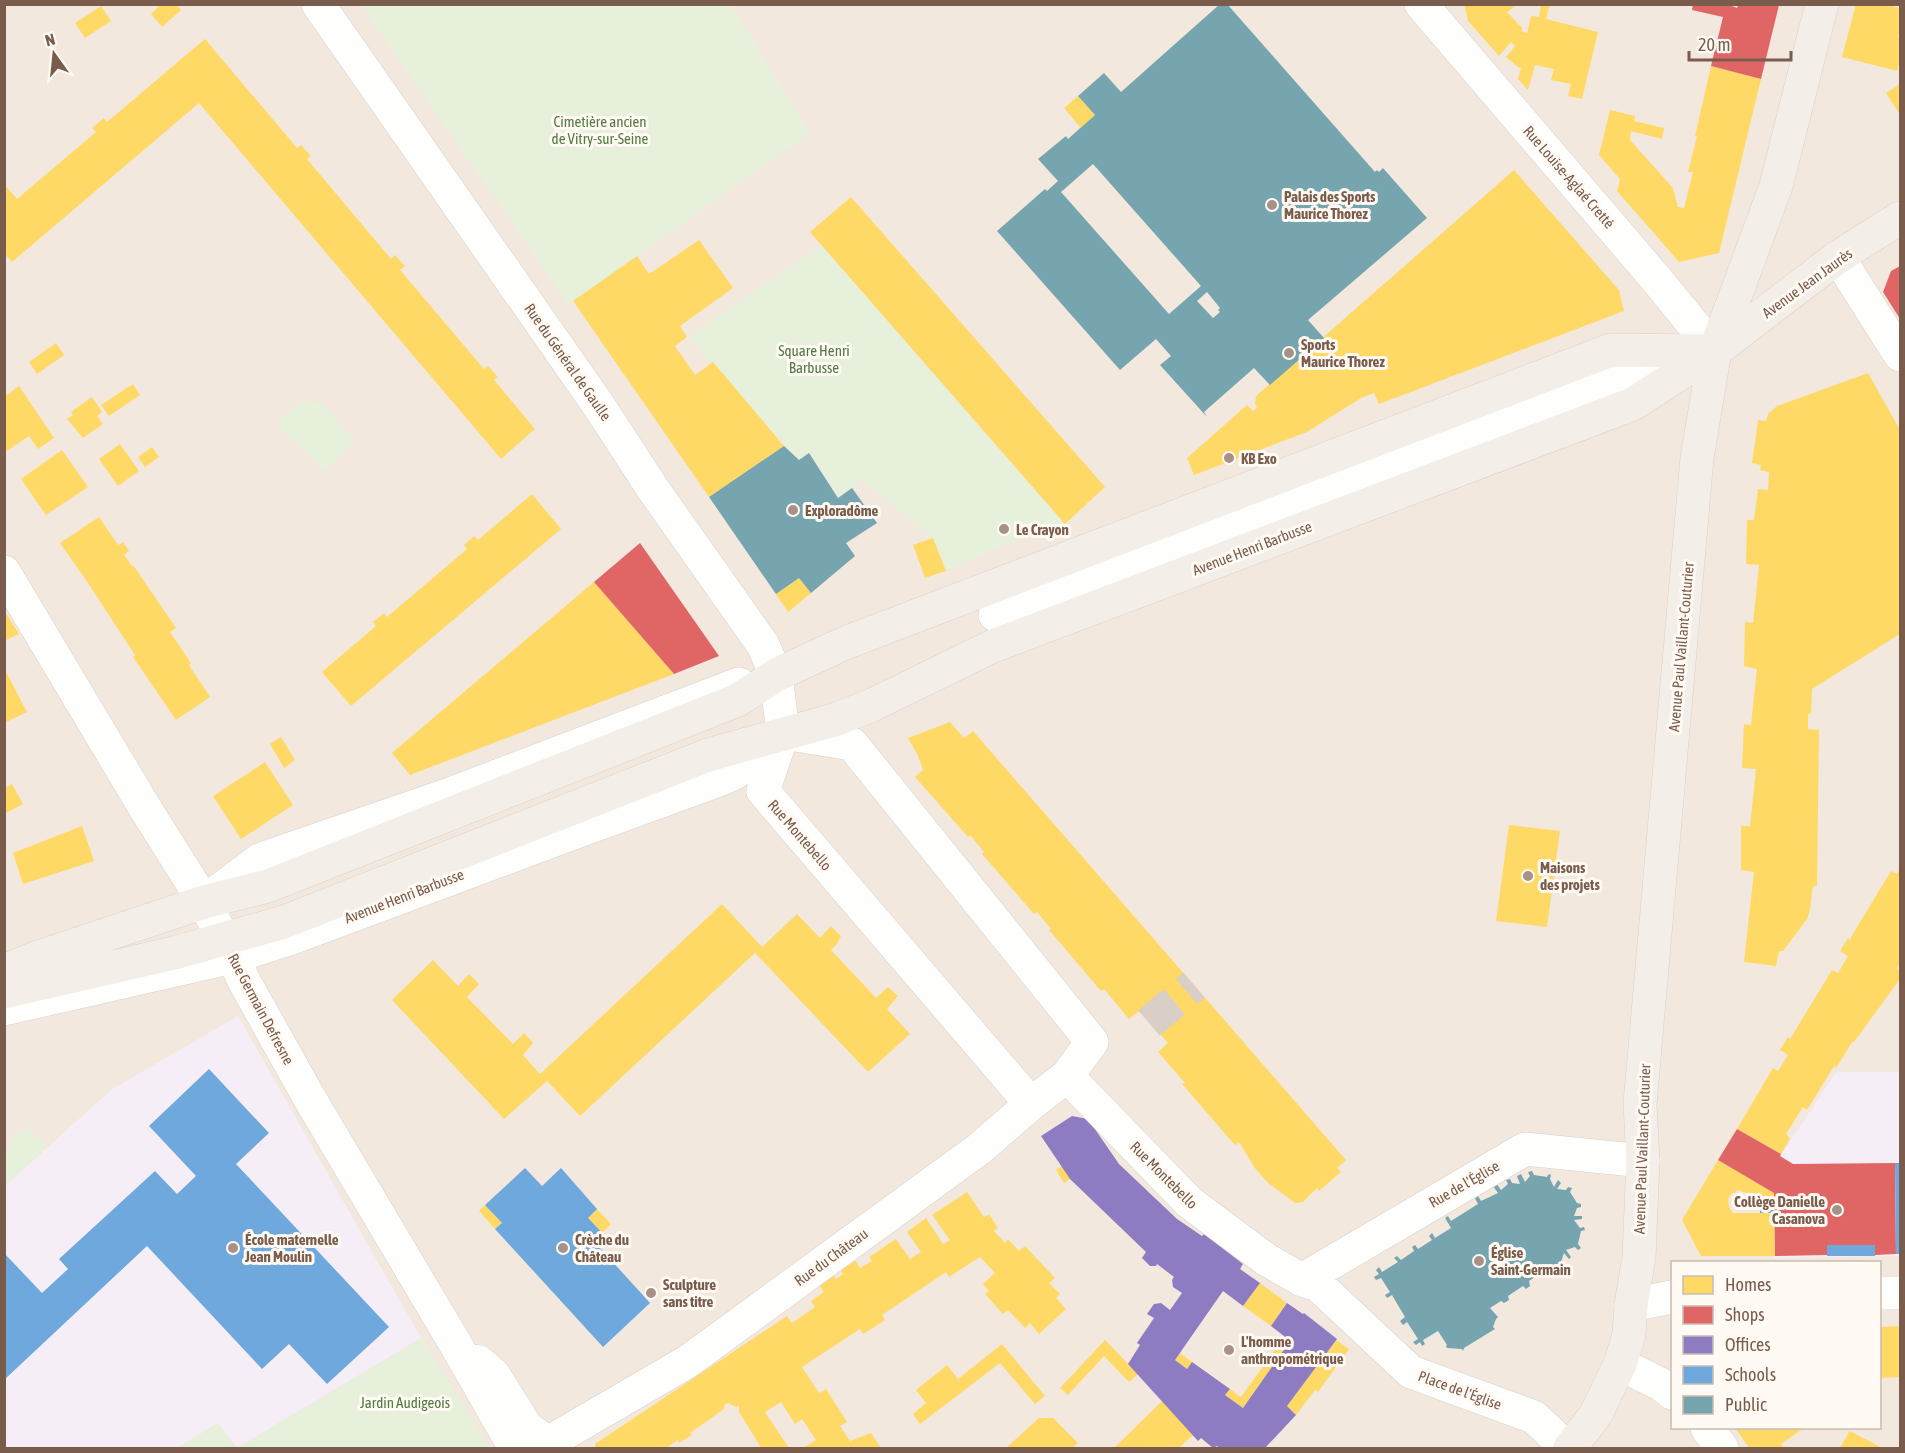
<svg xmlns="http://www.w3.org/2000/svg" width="1905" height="1453" font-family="'Asap Condensed',sans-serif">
<rect width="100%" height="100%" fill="#f9f5f0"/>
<path fill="#f2e8de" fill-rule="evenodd" d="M 5,5 L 1900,5 L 1900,1448 L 5,1448 ZM 1672,1262 L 1880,1262 L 1880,1428 L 1672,1428 Z"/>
<path fill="#f6eef6" d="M 238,1016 L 421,1338 L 237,1448 L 218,1423 L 177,1448 L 5,1448 L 5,1186 L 111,1090 Z
M 1836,1072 L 1900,1072 L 1900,1256 L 1773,1258 L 1775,1164 Z"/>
<path fill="#e7f0db" d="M 361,5 L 731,5 L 810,133 L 569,305 Z
M 822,246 L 1065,524 L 991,550 L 946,571 L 933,538 L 862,480 L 838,498 L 809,453 L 799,460 C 759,421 727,376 687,337 Z
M 302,400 L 324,404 L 355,442 L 325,470 L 277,424 Z
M 27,1126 L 48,1146 L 5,1186 L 5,1155 L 11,1148 L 8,1144 Z
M 421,1338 L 489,1448 L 177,1448 L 218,1423 L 237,1448 Z"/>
<path fill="#ffd966" d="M 161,4 L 176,4 L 181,10 L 162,27 L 151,14 Z
M 1464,4 L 1518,4 L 1507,12 L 1523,29 L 1521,31 L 1527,33 L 1531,16 L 1539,17 L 1541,4 L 1550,4 L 1546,19 L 1598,32 L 1582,99 L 1568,96 L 1571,84 L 1551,80 L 1554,69 L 1535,65 L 1528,90 L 1518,79 L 1521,68 L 1518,67 L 1506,57 L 1515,46 L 1511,42 L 1499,56 L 1468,21 Z
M 1856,4 L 1885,4 L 1900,8 L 1900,27 L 1898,38 L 1900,39 L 1900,57 L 1897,71 L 1842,57 Z
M 101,6 L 111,21 L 85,38 L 75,23 Z
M 205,39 L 297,148 L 301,145 L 311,156 L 307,159 L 391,259 L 395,255 L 405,266 L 400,270 L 484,369 L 488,366 L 498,377 L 494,380 L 535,429 L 501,459 L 199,103 L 12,262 L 4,253 L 4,184 L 17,199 L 96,132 L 92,128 L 104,118 L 107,122 Z
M 1711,66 L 1761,79 L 1719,253 L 1679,262 L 1617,191 L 1620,179 L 1599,155 L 1610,110 L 1635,116 L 1634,121 L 1664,128 L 1662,139 L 1631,131 L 1630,140 L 1673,188 L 1678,207 L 1684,208 L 1693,172 L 1688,172 L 1697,136 L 1695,136 Z
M 1900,84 L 1900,115 L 1886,93 Z
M 1078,96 L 1095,115 L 1081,128 L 1064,108 Z
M 1514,170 L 1619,290 L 1624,311 L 1379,404 L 1374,393 L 1361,398 L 1307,432 L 1194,475 L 1187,458 L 1247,405 L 1253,411 L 1257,408 L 1255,404 L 1256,396 Z
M 851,197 L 1105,487 L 1065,524 L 810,232 Z
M 699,240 L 733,288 L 680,326 L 687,337 L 675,346 L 695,375 L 713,362 L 784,446 L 709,497 L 573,301 L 637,256 L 649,274 Z
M 56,343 L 64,355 L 37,374 L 29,362 Z
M 1868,373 L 1900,430 L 1900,634 L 1812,689 L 1811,714 L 1808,714 L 1808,729 L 1819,730 L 1817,886 L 1813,886 L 1810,910 L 1807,919 L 1783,951 L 1779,951 L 1776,966 L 1744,962 L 1754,872 L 1741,870 L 1741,826 L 1750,826 L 1756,769 L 1742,768 L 1744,724 L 1751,725 L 1757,669 L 1744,666 L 1745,622 L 1753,623 L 1759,565 L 1746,564 L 1747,520 L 1754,520 L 1758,489 L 1768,490 L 1769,472 L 1760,470 L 1761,465 L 1752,463 L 1758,420 L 1766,421 L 1768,414 L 1777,406 Z
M 133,384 L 140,395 L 109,416 L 101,405 Z
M 19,386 L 54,438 L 38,449 L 29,436 L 7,451 L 4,448 L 4,397 Z
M 92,397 L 102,412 L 97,416 L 103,424 L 83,438 L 67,419 L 73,415 L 71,412 Z
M 120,444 L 139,471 L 118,486 L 99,459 Z
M 152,447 L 159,457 L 145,467 L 138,457 Z
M 62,450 L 88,487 L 46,515 L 21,479 Z
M 532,494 L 561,529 L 351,706 L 322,672 L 376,626 L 373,622 L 384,613 L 387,617 L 467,549 L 464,545 L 474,536 L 478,540 Z
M 99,517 L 118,545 L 123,542 L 129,551 L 124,555 L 132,566 L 133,565 L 176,628 L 170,632 L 191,663 L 189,665 L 210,697 L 176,720 L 133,657 L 135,655 L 86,580 L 60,543 Z
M 933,538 L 946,571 L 925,578 L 913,545 Z
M 799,578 L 811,593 L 788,612 L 776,594 Z
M 594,582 L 674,674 L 410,775 L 392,753 Z
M 4,610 L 19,634 L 4,641 Z
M 4,668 L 27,712 L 4,723 Z
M 950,722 L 964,738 L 973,731 L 1346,1160 L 1337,1168 L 1341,1172 L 1319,1191 L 1317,1188 L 1303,1202 L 1295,1203 L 1268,1183 L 1254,1167 L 1239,1142 L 1235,1145 L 1182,1084 L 1185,1083 L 1158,1052 L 1168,1043 L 1139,1011 L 1129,1019 L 1104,989 L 1101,991 L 1049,930 L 1051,929 L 1037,912 L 1034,914 L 982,854 L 984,852 L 970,835 L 968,837 L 915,777 L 923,770 L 918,756 L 908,738 Z
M 281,737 L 295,760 L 284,768 L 270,744 Z
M 265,762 L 293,805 L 241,839 L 213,796 Z
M 12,784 L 23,804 L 4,814 L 4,789 Z
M 1509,825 L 1560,831 L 1547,927 L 1496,921 Z
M 82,826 L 94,861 L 23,884 L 13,853 Z
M 1900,868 L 1900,962 L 1897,968 L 1900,970 L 1900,979 L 1854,1042 L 1853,1041 L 1836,1068 L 1834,1066 L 1807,1110 L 1803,1107 L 1786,1134 L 1790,1139 L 1781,1154 L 1737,1129 L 1773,1068 L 1778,1071 L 1788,1055 L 1780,1050 L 1788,1037 L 1790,1039 L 1832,970 L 1838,973 L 1848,956 L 1840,951 L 1848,938 L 1850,940 L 1851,937 L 1891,871 L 1897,874 Z
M 722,904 L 762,947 L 797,914 L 820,938 L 831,926 L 841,936 L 837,944 L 831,950 L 876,998 L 888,987 L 898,996 L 887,1009 L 910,1034 L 868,1072 L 755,953 L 580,1116 L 547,1081 L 504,1119 L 392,1000 L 433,960 L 458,986 L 469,974 L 479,984 L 467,997 L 513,1044 L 524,1033 L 533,1043 L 523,1055 L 540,1074 Z
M 1718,1160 L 1774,1193 L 1774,1202 L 1760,1202 L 1760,1197 L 1737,1190 L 1735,1193 L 1732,1193 L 1728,1199 L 1729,1207 L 1733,1213 L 1774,1213 L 1775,1256 L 1701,1256 L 1682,1220 Z
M 1062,1166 L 1070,1179 L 1064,1183 L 1056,1170 Z
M 967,1192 L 984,1217 L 989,1214 L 998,1228 L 994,1231 L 1005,1243 L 1008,1239 L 1019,1251 L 1025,1246 L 1055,1278 L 1049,1283 L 1060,1294 L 1056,1298 L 1066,1309 L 1039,1334 L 1030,1323 L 1025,1328 L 1008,1310 L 1003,1314 L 985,1294 L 989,1291 L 983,1284 L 995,1273 L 980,1257 L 949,1277 L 946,1272 L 882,1315 L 885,1320 L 863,1334 L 860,1329 L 802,1367 L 819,1393 L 826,1389 L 847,1422 L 840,1426 L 850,1441 L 871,1433 L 881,1448 L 803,1448 L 816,1440 L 802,1419 L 795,1424 L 781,1402 L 765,1412 L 789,1448 L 760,1448 L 760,1446 L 739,1412 L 739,1405 L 736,1407 L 728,1403 L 725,1404 L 724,1409 L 690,1433 L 692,1435 L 679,1443 L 678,1440 L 666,1448 L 595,1448 L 595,1444 L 787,1316 L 792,1323 L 815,1307 L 811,1301 L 824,1292 L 818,1284 L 833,1274 L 836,1279 L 843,1274 L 840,1269 L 855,1260 L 860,1268 L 872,1261 L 869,1257 L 896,1239 L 910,1259 L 921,1252 L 907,1232 L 926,1218 L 943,1244 L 950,1240 L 932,1215 Z
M 485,1205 L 502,1223 L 495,1229 L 479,1211 Z
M 597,1209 L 611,1224 L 602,1233 L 588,1218 Z
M 1260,1283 L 1287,1303 L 1271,1326 L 1243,1306 Z
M 1900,1326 L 1900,1377 L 1880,1378 L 1880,1327 Z
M 1105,1340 L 1138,1374 L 1129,1382 L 1104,1356 L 1068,1395 L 1060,1388 Z
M 1336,1340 L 1349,1349 L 1318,1392 L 1315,1390 L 1296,1415 L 1287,1406 Z
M 1280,1343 L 1286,1347 L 1243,1408 L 1225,1395 L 1230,1389 L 1241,1397 Z
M 1002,1344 L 1045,1396 L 1035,1404 L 1000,1363 L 920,1424 L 913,1414 L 926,1403 L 916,1390 L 947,1365 L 958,1379 Z
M 1180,1353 L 1192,1362 L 1187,1369 L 1175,1360 Z
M 1162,1401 L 1193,1435 L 1179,1448 L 1114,1448 Z
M 1039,1418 L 1053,1418 L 1078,1443 L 1072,1448 L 1006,1448 Z
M 1735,1428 L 1788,1429 L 1804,1428 L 1781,1444 L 1784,1448 L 1749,1448 Z
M 1850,1431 L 1882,1448 L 1838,1448 L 1841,1446 Z"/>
<path fill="#e06666" d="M 1693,4 L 1727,4 L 1737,8 L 1738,5 L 1779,5 L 1761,79 L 1711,66 L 1723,17 L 1692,10 Z
M 1900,266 L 1900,319 L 1883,292 L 1891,271 Z
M 640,543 L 719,656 L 674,674 L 594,582 Z
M 1737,1129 L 1781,1154 L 1780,1156 L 1793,1164 L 1895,1163 L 1896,1254 L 1875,1255 L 1875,1245 L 1827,1245 L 1827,1255 L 1775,1256 L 1774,1193 L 1718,1160 Z"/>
<path fill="#8e7cc3" d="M 1072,1116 L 1088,1119 L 1119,1164 L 1177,1219 L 1202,1236 L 1204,1234 L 1243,1264 L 1240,1269 L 1260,1283 L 1243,1306 L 1223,1291 L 1175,1360 L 1187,1369 L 1192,1362 L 1230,1389 L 1225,1395 L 1243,1408 L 1286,1347 L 1280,1343 L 1284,1336 L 1271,1326 L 1287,1303 L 1303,1314 L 1304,1313 L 1337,1339 L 1287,1406 L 1296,1415 L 1265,1448 L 1219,1448 L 1217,1446 L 1213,1448 L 1201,1438 L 1198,1441 L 1128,1364 L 1140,1345 L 1137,1343 L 1154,1318 L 1147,1314 L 1154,1304 L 1161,1303 L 1170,1310 L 1182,1293 L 1173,1287 L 1172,1280 L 1174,1277 L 1157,1264 L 1156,1266 L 1150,1266 L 1142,1258 L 1146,1252 L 1070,1179 L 1041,1136 Z"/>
<path fill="#6fa8dc" d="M 209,1069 L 269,1133 L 236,1164 L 389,1327 L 327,1384 L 289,1344 L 262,1369 L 147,1246 L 4,1380 L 4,1253 L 42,1293 L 68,1269 L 59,1259 L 155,1171 L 177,1194 L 196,1176 L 149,1126 Z
M 1895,1163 L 1900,1163 L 1900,1254 L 1896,1254 Z
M 525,1168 L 542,1186 L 561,1168 L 597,1209 L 588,1218 L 609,1240 L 600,1248 L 650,1303 L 603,1347 L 495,1229 L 502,1223 L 485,1205 Z
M 1760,1202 L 1774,1202 L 1774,1213 L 1760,1213 Z
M 1827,1245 L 1875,1245 L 1875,1256 L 1827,1256 Z"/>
<path fill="#76a5af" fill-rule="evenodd" d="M 1220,4 L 1227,4 L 1375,172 L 1377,170 L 1379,172 L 1383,168 L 1427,218 L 1308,320 L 1324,338 L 1270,385 L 1254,368 L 1204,412 L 1207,417 L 1160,365 L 1171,356 L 1156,339 L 1120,370 L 997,231 L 1045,189 L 1047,191 L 1058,181 L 1038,159 L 1066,136 L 1068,139 L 1095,115 L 1078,96 L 1104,73 L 1121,92 ZM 1093,164 L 1201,286 L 1169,314 L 1061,192 ZM 1207,292 L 1220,308 L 1218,310 L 1220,312 L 1213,318 L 1197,301 Z
M 784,446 L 799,460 L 809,453 L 838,498 L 852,488 L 877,523 L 846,543 L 855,556 L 811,593 L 799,578 L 776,594 L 709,497 Z
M 1532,1171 L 1534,1175 L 1547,1177 L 1549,1174 L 1551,1175 L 1550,1179 L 1554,1187 L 1558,1180 L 1561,1183 L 1557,1189 L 1566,1190 L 1568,1187 L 1572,1188 L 1570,1192 L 1577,1203 L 1581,1204 L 1581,1207 L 1577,1208 L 1574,1216 L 1582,1216 L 1582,1219 L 1574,1220 L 1580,1228 L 1584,1227 L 1585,1230 L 1581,1231 L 1578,1244 L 1581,1248 L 1578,1250 L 1575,1247 L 1566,1250 L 1571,1257 L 1569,1259 L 1564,1253 L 1561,1262 L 1563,1266 L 1560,1267 L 1558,1264 L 1548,1268 L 1553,1276 L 1549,1278 L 1544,1271 L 1529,1281 L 1530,1286 L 1526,1289 L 1523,1286 L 1508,1296 L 1509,1300 L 1504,1303 L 1501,1301 L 1490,1308 L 1498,1317 L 1496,1319 L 1493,1327 L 1495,1329 L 1464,1348 L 1463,1351 L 1462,1349 L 1447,1348 L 1446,1346 L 1447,1345 L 1438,1331 L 1423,1340 L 1425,1344 L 1422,1346 L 1420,1342 L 1416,1345 L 1413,1342 L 1418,1339 L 1407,1322 L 1403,1325 L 1400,1321 L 1405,1317 L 1392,1295 L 1387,1298 L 1385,1295 L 1390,1292 L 1381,1278 L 1376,1280 L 1374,1277 L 1379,1274 L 1376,1270 L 1379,1267 L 1382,1272 L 1398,1262 L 1394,1258 L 1397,1256 L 1401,1260 L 1414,1251 L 1412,1247 L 1415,1245 L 1418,1249 L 1432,1240 L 1429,1236 L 1432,1233 L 1435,1238 L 1451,1228 L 1445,1218 L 1448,1216 L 1451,1221 L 1478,1204 L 1475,1198 L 1478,1196 L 1481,1201 L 1498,1193 L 1493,1186 L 1496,1183 L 1501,1190 L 1508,1184 L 1506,1180 L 1510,1179 L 1512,1183 L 1520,1184 L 1517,1176 L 1521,1174 L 1525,1182 L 1530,1176 L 1528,1172 Z"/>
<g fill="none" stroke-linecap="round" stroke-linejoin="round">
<path stroke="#d9cfc7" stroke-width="33" stroke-dasharray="33 16" stroke-linecap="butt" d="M 1149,1023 L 1194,985"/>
<g stroke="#d7d1cb" stroke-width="34">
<path id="minor" d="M 318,4 L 599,406 L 653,489 L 763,645 L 776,675 L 783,733 L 763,791 L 1031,1104
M 1838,257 L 1900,355
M 4,572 L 145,808 L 204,902 L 233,957 L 244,981 L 310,1099 L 456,1345 L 515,1448
M 995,615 L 1622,378 L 1715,351 L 1657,280 L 1421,4
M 204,902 L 261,859 L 450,794 L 739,684
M 4,1009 L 233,957 L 289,939 L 565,836 L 719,780 L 735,773 L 782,735
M 1067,1076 L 1189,1202 L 1267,1260 L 1302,1280 L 1318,1285 L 1411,1372 L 1534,1417 L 1567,1448
M 1302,1280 L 1525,1149 L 1643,1161
M 1880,1293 L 1900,1293
M 1631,1305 L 1672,1297
M 465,1359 L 479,1362 L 494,1375 L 527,1428 L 548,1443 L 687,1362 L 979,1149 L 1031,1104 L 1067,1076 L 1092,1042 L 852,744 L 783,733
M 1620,1364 L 1662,1385 L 1672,1393
M 1707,1428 L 1722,1448"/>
</g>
<g stroke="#dad1cc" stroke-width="34">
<path id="major" d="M 4,971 L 33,959 L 204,902 L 268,886 L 738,700 L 776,675 L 845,643 L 1611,350 L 1715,351
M 4,992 L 174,953 L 284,922 L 708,755 L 834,720 L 870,706 L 993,646 L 1633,404 L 1715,351 L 1838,257 L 1900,218
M 1570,1448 L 1596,1414 L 1620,1364 L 1629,1335 L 1631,1305 L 1639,1257 L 1643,1161 L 1640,1104 L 1697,458 L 1715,351 L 1776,186 L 1822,4"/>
</g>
<use href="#minor" stroke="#fefefd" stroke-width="33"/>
<use href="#major" stroke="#f3eee8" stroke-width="33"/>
</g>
<g fill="#a69286" stroke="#fffaf3" stroke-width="2">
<circle cx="1272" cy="205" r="6"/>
<circle cx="1289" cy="353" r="6"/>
<circle cx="1229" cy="458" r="6"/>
<circle cx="793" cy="510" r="6"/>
<circle cx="1004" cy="529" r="6"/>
<circle cx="1528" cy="876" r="6"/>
<circle cx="1837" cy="1210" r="6"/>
<circle cx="233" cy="1248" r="6"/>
<circle cx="563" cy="1248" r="6"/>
<circle cx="1479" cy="1261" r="6"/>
<circle cx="651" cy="1293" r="6"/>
<circle cx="1229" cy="1350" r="6"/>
</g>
<g text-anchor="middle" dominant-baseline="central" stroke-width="6" stroke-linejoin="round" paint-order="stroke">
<g font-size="15" fill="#537a41" stroke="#fffaf3">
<text x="600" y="121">Cimetière ancien<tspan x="600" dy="17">de Vitry-sur-Seine</tspan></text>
<text x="814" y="350">Square Henri<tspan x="814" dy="17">Barbusse</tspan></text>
<text x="405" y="1402">Jardin Audigeois</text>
</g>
<g font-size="15" fill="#7a5c4d" stroke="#fffaf3">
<text transform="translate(1569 177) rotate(49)">Rue Louise-Aglaé Cretté</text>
<text transform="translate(1807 283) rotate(-36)">Avenue Jean Jaurès</text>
<text transform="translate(568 362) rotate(55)">Rue du Général de Gaulle</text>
<text transform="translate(1252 548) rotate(-21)">Avenue Henri Barbusse</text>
<text transform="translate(1681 647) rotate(-85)">Avenue Paul Vaillant-Couturier</text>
<text transform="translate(800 835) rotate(49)">Rue Montebello</text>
<text transform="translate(404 896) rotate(-21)">Avenue Henri Barbusse</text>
<text transform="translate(261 1009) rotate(62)">Rue Germain Defresne</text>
<text transform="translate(1642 1149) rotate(-88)">Avenue Paul Vaillant-Couturier</text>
<text transform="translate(1164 1175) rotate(45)">Rue Montebello</text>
<text transform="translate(1464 1184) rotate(-30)">Rue de l'Église</text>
<text transform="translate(831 1257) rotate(-36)">Rue du Château</text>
<text transform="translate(1460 1390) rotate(20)">Place de l'Église</text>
</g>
<g font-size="15" font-weight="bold" fill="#7a5c4d" stroke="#fffaf3" text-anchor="start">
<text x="1284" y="196">Palais des Sports<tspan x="1284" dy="17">Maurice Thorez</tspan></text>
<text x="1301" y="344">Sports<tspan x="1301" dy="17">Maurice Thorez</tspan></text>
<text x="1241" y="458">KB Exo</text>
<text x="805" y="510">Exploradôme</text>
<text x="1016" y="529">Le Crayon</text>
<text x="1540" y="867">Maisons<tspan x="1540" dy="17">des projets</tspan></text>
<text x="1825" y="1201" text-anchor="end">Collège Danielle<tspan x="1825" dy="17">Casanova</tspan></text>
<text x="245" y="1239">École maternelle<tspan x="245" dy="17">Jean Moulin</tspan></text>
<text x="575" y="1239">Crèche du<tspan x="575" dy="17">Château</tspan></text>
<text x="1491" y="1252">Église<tspan x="1491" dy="17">Saint-Germain</tspan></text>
<text x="663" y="1284">Sculpture<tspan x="663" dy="17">sans titre</tspan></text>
<text x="1241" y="1341">L'homme<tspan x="1241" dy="17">anthropométrique</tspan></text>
</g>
</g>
<rect width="1905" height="1453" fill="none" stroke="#7a5c4d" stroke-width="12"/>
<rect x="1671" y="1261" width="210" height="168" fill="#fffaf3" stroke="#cabbb1" stroke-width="1.5"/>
<rect x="1683" y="1276" width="30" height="18" fill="#ffd966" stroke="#cabbb1" stroke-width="1.5"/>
<text x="1725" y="1291" font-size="18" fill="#7a5c4d">Homes</text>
<rect x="1683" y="1306" width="30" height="18" fill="#e06666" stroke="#cabbb1" stroke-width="1.5"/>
<text x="1725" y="1321" font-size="18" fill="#7a5c4d">Shops</text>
<rect x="1683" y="1336" width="30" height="18" fill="#8e7cc3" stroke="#cabbb1" stroke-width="1.5"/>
<text x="1725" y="1351" font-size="18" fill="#7a5c4d">Offices</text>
<rect x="1683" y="1366" width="30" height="18" fill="#6fa8dc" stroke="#cabbb1" stroke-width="1.5"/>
<text x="1725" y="1381" font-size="18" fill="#7a5c4d">Schools</text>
<rect x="1683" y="1396" width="30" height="18" fill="#76a5af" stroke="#cabbb1" stroke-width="1.5"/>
<text x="1725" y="1411" font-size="18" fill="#7a5c4d">Public</text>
<g transform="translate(54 54) rotate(345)" stroke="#fffaf3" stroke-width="4.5" paint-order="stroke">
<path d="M0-4.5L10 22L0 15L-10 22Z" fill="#7a5c4d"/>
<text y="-9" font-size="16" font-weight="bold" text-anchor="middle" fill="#7a5c4d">N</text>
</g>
<path d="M1689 51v9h102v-9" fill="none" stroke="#7a5c4d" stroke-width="3"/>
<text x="1698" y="51" font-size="18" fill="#7a5c4d" stroke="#fffaf3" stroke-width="4.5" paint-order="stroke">20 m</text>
</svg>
